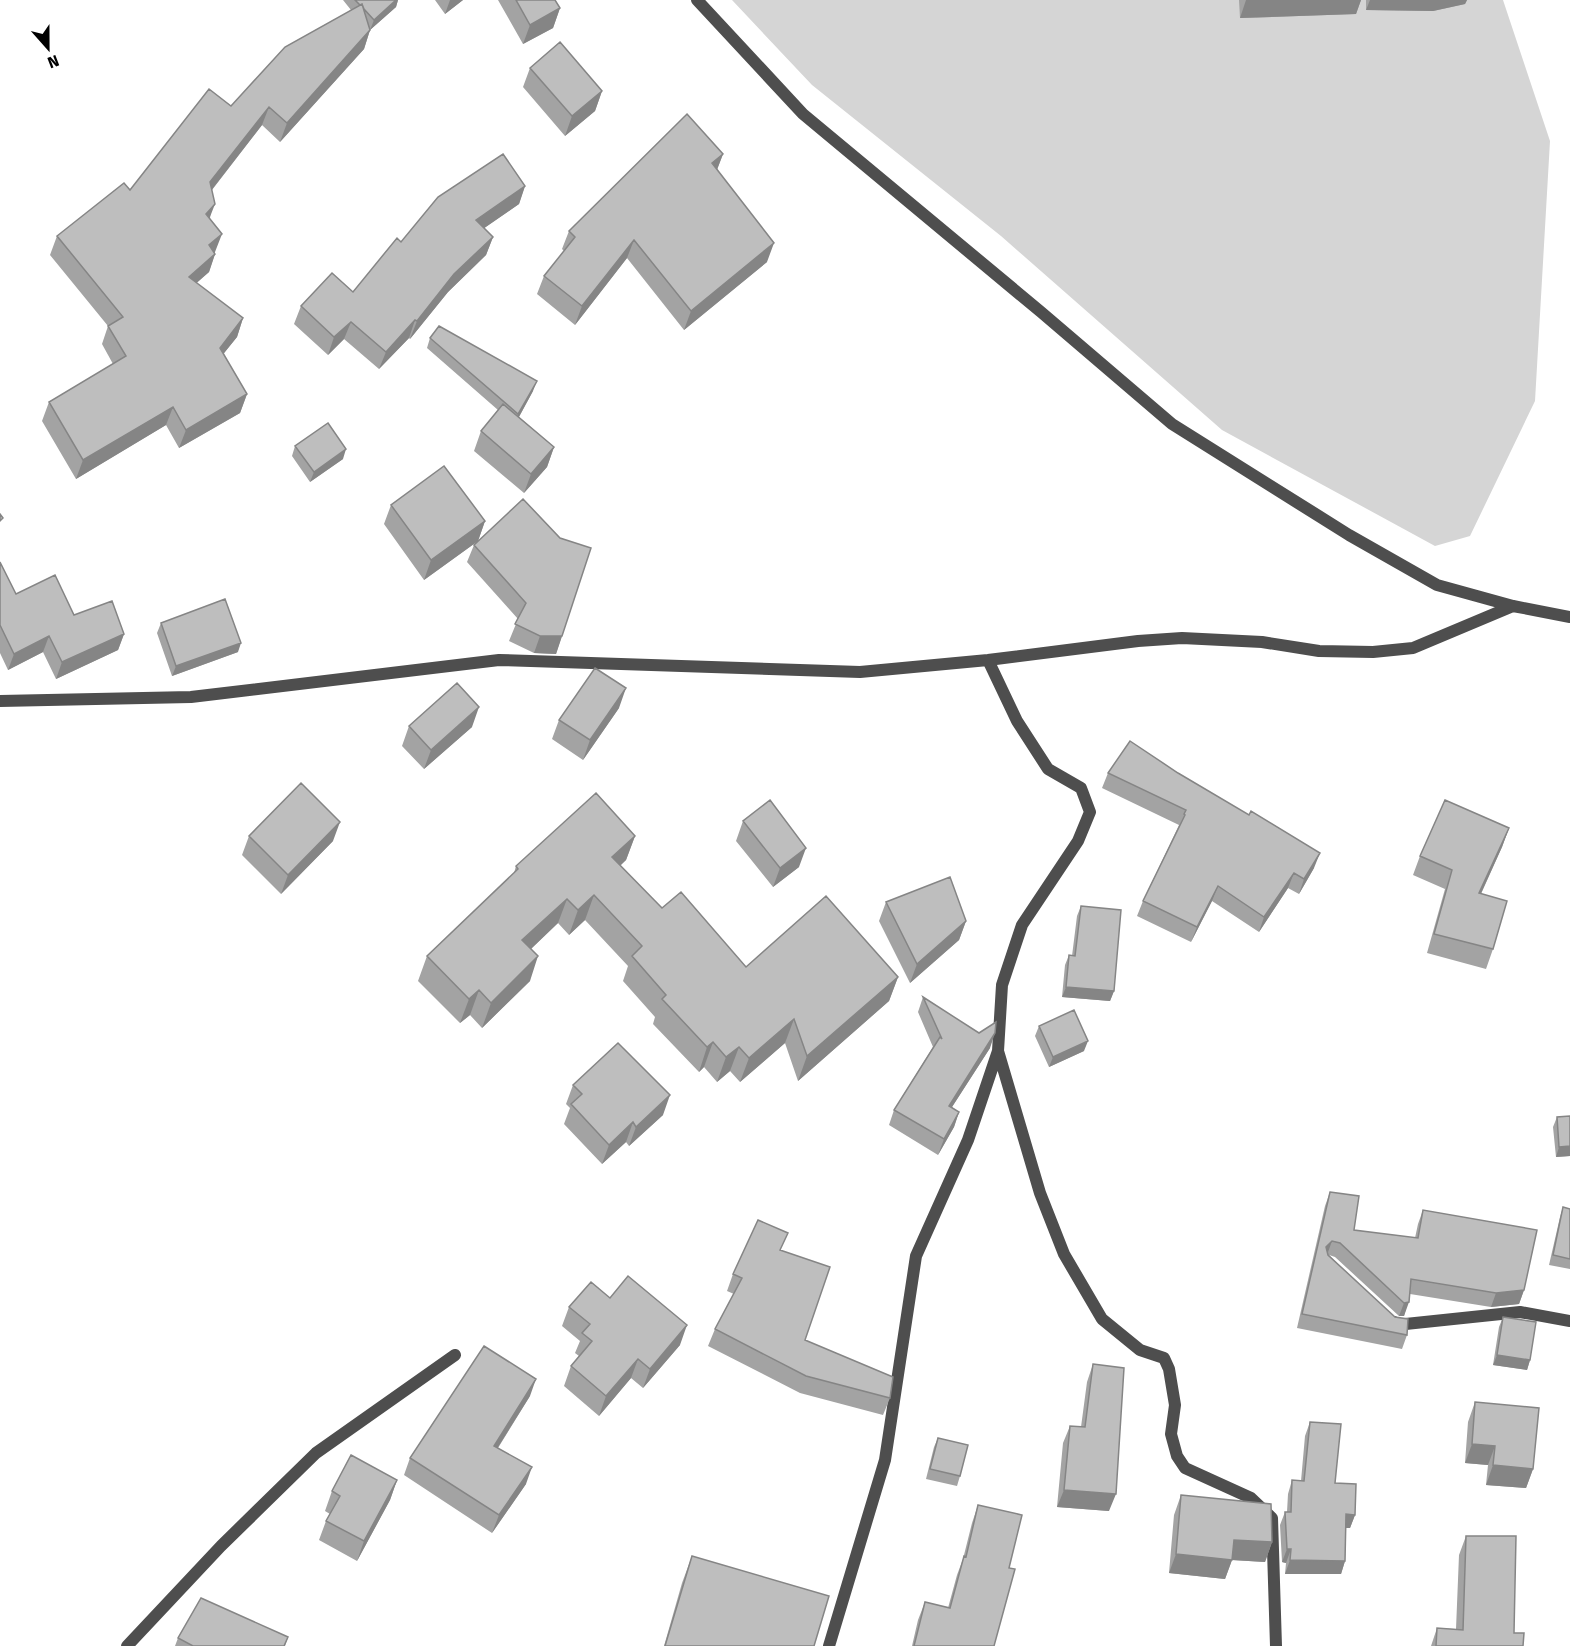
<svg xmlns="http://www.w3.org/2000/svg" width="1570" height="1646" font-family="'Fira Sans',sans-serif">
<rect width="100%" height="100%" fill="#fff"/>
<path fill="#d5d5d5" d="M 732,0 L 1503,0 L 1550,141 L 1535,401 L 1470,536 L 1435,546 L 1222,430 L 1001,236 L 812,85 Z"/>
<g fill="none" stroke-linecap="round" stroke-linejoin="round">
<path stroke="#4e4e4e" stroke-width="12" d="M 697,0 L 803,114 L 1041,312 L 1172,424 L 1349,535 L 1437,585 L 1513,606 L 1570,617
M 988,660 L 1017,721 L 1048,769 L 1081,788 L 1090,812 L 1078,841 L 1022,925 L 1002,985 L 998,1051 L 1040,1193 L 1064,1254 L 1102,1319 L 1140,1350 L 1164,1358 L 1169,1369 L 1175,1405 L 1171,1434 L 1177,1456 L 1185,1468 L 1251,1498 L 1272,1518 L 1276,1646
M 0,701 L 191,697 L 499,660 L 860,672 L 988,660 L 1138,641 L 1182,638 L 1262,642 L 1319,651 L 1373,652 L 1413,648 L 1513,606
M 1394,1322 L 1396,1325 L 1520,1312 L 1570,1321
M 127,1646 L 221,1546 L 316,1453 L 455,1355
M 829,1646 L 885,1460 L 916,1256 L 968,1140 L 998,1051"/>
</g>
<path fill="#a3a3a3" d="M 343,0 L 398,0 L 396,7 L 370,30 L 364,49 L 280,142 L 262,125 L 212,190 L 210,219 L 215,254 L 209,272 L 196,283 L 243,318 L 237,337 L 223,354 L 247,394 L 240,413 L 179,448 L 166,425 L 76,479 L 42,421 L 49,402 L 113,364 L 102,344 L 108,326 L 50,255 L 57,236 L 130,190 L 231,106 L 351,10 Z
M 435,0 L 463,0 L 445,14 Z
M 498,0 L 555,0 L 560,8 L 553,28 L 523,44 Z
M 1239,0 L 1361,0 L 1356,14 L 1240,18 Z
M 1366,0 L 1467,0 L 1465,4 L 1433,11 L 1366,10 Z
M 530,68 L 602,91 L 595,111 L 565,136 L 523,87 Z
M 723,154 L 717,170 L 767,262 L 684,330 L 627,258 L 575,325 L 537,294 L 544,276 L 564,251 L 562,249 L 569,231 Z
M 525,186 L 519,204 L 484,228 L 493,237 L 486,255 L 448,292 L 410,339 L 409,338 L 379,369 L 344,339 L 328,355 L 294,324 L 301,306 L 353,292 L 401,242 Z
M 430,338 L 533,391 L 519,417 L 554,447 L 547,467 L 524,493 L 474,451 L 481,431 L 498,410 L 427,348 Z
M 295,446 L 343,459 L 310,482 L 292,456 Z
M 391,505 L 485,521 L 478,541 L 424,580 L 384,524 Z
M 474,545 L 562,636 L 556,654 L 534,653 L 509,641 L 518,619 L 467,562 Z
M 0,562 L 16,594 L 124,634 L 118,650 L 56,679 L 43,652 L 8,670 L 0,653 Z
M 161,623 L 238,652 L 172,676 L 157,633 Z
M 619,708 L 583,760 L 552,739 L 559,720 Z
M 409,726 L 472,727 L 424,769 L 402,746 Z
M 1108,773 L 1314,868 L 1299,894 L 1288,888 L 1259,932 L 1212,901 L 1191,942 L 1137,916 L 1143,901 L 1179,825 L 1102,788 Z
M 743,821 L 799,867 L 773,887 L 736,841 Z
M 1509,828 L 1502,847 L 1481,894 L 1493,949 L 1486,969 L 1427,953 L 1445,889 L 1413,875 L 1420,856 Z
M 249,836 L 333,841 L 281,894 L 242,855 Z
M 635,836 L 626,860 L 620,866 L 662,908 L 746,967 L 898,977 L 889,1001 L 798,1081 L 785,1043 L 740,1082 L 730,1071 L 717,1082 L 704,1067 L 699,1072 L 653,1024 L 655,1017 L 623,981 L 628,966 L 585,920 L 569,935 L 558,923 L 531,949 L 530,981 L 482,1028 L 470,1015 L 460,1023 L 418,981 L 427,956 L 514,873 L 516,866 Z
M 886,902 L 966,921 L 959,940 L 910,983 L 879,921 Z
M 1081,906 L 1114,991 L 1110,1001 L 1062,997 L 1065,965 L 1069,955 L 1072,956 L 1077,916 Z
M 923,997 L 990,1048 L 952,1107 L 959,1112 L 954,1127 L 938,1155 L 889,1125 L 894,1110 L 933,1047 L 918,1012 Z
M 1039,1026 L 1084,1051 L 1049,1067 L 1035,1036 Z
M 573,1085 L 663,1115 L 629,1146 L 626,1142 L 602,1164 L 564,1124 L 570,1108 L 566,1104 Z
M 1570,1116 L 1570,1156 L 1556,1157 L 1553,1127 L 1557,1117 Z
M 1330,1192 L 1354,1230 L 1415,1238 L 1418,1224 L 1423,1210 L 1524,1290 L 1519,1304 L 1491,1307 L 1410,1294 L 1404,1316 L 1399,1316 L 1335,1257 L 1329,1255 L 1407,1335 L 1402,1349 L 1297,1328 L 1325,1206 Z
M 1563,1207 L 1570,1209 L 1570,1269 L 1549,1265 L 1560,1217 Z
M 782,1250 L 805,1340 L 890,1398 L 883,1415 L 800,1393 L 708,1346 L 715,1329 L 734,1294 L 727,1291 L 733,1274 Z
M 610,1298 L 680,1345 L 643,1388 L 631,1378 L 599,1416 L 564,1386 L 571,1366 L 579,1356 L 575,1353 L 580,1341 L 562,1326 L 569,1307 Z
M 1503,1317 L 1530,1360 L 1527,1370 L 1493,1365 L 1499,1327 Z
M 1093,1364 L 1109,1511 L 1057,1507 L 1063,1443 L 1070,1426 L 1081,1427 L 1087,1382 Z
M 530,1396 L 498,1448 L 526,1484 L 492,1533 L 404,1475 L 410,1458 Z
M 1475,1402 L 1533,1469 L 1526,1488 L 1486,1485 L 1488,1465 L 1465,1463 L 1468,1422 Z
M 1310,1422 L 1335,1483 L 1355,1515 L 1350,1528 L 1346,1528 L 1345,1561 L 1341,1574 L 1285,1574 L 1286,1563 L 1282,1562 L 1280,1525 L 1285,1512 L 1287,1512 L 1288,1494 L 1292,1480 L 1301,1481 L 1305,1436 Z
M 938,1438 L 960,1476 L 957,1486 L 926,1479 L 934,1447 Z
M 397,1480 L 390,1500 L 357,1561 L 319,1540 L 326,1521 L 330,1514 L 325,1511 L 332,1491 Z
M 1181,1495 L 1272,1542 L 1265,1562 L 1232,1560 L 1225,1579 L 1169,1573 L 1174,1515 Z
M 978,1505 L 1009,1568 L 994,1646 L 912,1646 L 918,1620 L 925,1602 L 948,1608 L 957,1575 L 963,1559 L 972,1523 Z
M 1466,1536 L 1514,1633 L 1523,1646 L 1431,1646 L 1437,1628 L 1456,1629 L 1459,1555 Z
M 692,1556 L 814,1646 L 664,1646 L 682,1583 Z
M 288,1637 L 285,1646 L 175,1646 L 178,1638 Z"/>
<path fill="#858585" d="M 396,0 L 398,0 L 396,7 L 370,30 L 374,20 Z
M 450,0 L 463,0 L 445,14 Z
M 1246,0 L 1361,0 L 1356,14 L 1240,18 Z
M 1370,0 L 1467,0 L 1465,4 L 1433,11 L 1366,10 Z
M 560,8 L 553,28 L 523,44 L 530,25 Z
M 370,30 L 364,49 L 280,142 L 287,123 Z
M 602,91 L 595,111 L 565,136 L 572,116 Z
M 269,107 L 262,125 L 203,201 L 210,182 Z
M 723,154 L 716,172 L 712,163 Z
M 525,186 L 519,204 L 470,238 L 476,220 Z
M 215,204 L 208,222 L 206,214 Z
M 222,234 L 215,252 L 202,264 L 209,245 Z
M 493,237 L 486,255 L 448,292 L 410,339 L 417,321 L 454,274 Z
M 634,240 L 627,258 L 575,325 L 582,306 Z
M 774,243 L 767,262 L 684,330 L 691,311 Z
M 215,254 L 209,272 L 182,296 L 189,277 Z
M 243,318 L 237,337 L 213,367 L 220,348 Z
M 415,320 L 409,338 L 379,369 L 386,352 Z
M 351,322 L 344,339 L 328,355 L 334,337 Z
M 537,381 L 533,391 L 515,424 L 518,414 Z
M 247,394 L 240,413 L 179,448 L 186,430 Z
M 173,407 L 166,425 L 76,479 L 83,460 Z
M 554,447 L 547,467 L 524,493 L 531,474 Z
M 346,449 L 343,459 L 310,482 L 314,472 Z
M 485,521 L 478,541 L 424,580 L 431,560 Z
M 124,634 L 118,650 L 56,679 L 62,662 Z
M 49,636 L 43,652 L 8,670 L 14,654 Z
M 540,636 L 562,636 L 556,654 L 534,653 Z
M 241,643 L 238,652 L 172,676 L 176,666 Z
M 626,688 L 619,708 L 583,760 L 590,740 Z
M 479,707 L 472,727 L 424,769 L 431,750 Z
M 340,822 L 333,841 L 281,894 L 288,875 Z
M 1509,828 L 1502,847 L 1472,913 L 1479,893 Z
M 635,836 L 626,860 L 603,881 L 612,857 Z
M 806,848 L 799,867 L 773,887 L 780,868 Z
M 1320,853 L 1314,868 L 1299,894 L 1304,879 Z
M 1294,873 L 1288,888 L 1259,932 L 1264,917 Z
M 1218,886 L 1212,901 L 1191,942 L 1197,927 Z
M 594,895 L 585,920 L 569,935 L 578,910 Z
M 567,899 L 558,923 L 514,965 L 522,940 Z
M 966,921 L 959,940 L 910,983 L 917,964 Z
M 538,956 L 530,981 L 482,1028 L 491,1003 Z
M 898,977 L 889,1001 L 798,1081 L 807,1056 Z
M 1066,987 L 1114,991 L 1110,1001 L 1062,997 Z
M 479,990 L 470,1015 L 460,1023 L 469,999 Z
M 794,1019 L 785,1043 L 740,1082 L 749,1058 Z
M 995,1033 L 990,1048 L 943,1121 L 949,1106 Z
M 1088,1041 L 1084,1051 L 1049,1067 L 1053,1057 Z
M 713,1042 L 704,1067 L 699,1072 L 707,1047 Z
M 739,1047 L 730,1071 L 717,1082 L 726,1057 Z
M 670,1095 L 663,1115 L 629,1146 L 636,1127 Z
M 959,1112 L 954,1127 L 938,1155 L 944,1139 Z
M 633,1122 L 626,1142 L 602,1164 L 609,1145 Z
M 1570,1146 L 1570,1156 L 1556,1157 L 1559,1147 Z
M 1332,1241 L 1327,1255 L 1326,1247 Z
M 1524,1290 L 1519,1304 L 1491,1307 L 1496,1293 Z
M 1409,1302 L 1404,1316 L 1399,1316 L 1404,1303 Z
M 687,1325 L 680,1345 L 643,1388 L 650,1369 Z
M 1497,1355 L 1530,1360 L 1527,1370 L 1493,1365 Z
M 638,1359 L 631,1378 L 599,1416 L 606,1396 Z
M 536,1379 L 530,1396 L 488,1463 L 494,1446 Z
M 1472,1444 L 1495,1446 L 1488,1465 L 1465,1463 Z
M 1493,1465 L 1533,1469 L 1526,1488 L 1486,1485 Z
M 532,1467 L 526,1484 L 492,1533 L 499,1515 Z
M 397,1480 L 390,1500 L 357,1561 L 364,1541 Z
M 1064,1490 L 1116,1494 L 1109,1511 L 1057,1507 Z
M 1346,1514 L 1355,1515 L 1350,1528 L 1341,1528 Z
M 1234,1540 L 1272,1542 L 1265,1562 L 1232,1560 L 1225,1579 L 1169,1573 L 1176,1554 Z
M 1287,1549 L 1291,1549 L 1286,1563 L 1282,1562 Z
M 1290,1560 L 1345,1561 L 1341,1574 L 1285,1574 Z"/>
<path fill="#bebebe" stroke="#858585" stroke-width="1.5" d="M 355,0 L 396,0 L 374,20 L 364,9 L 362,4 L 360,5 Z
M 516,0 L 555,0 L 560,8 L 530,25 Z
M 362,4 L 370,30 L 287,123 L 269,107 L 210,182 L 215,204 L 206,214 L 222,234 L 209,245 L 215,254 L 189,277 L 243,318 L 220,348 L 247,394 L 186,430 L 173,407 L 83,460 L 49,402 L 126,356 L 108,326 L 123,317 L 57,236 L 124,183 L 130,190 L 209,89 L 231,106 L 285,47 Z
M 560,42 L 602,91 L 572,116 L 530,68 Z
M 687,114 L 723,154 L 712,163 L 774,243 L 691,311 L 634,240 L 582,306 L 544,276 L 575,237 L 569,231 Z
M 503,154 L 525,186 L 476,220 L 493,237 L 454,274 L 417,321 L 415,320 L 386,352 L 351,322 L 334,337 L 301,306 L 332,273 L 353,292 L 397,238 L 401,242 L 438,197 Z
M 439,326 L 537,381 L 518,414 L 430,338 Z
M 503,404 L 554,447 L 531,474 L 481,431 Z
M 328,423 L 346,449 L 314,472 L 295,446 Z
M 444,466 L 485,521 L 431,560 L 391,505 Z
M 523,499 L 560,538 L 591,548 L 562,636 L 540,636 L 515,624 L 526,603 L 474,545 Z
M 0,514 L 3,518 L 0,521 Z
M 0,562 L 16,594 L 55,575 L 74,615 L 112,601 L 124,634 L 62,662 L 49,636 L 14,654 L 0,625 Z
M 225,599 L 241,643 L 176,666 L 161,623 Z
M 595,668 L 626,688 L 590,740 L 559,720 Z
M 457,683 L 479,707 L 431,750 L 409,726 Z
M 1130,741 L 1178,773 L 1249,815 L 1251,811 L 1320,853 L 1304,879 L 1294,873 L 1264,917 L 1218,886 L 1197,927 L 1143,901 L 1185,815 L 1184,814 L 1186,810 L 1108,773 Z
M 301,783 L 340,822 L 288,875 L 249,836 Z
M 596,793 L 635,836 L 612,857 L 662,908 L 681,892 L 746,967 L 826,896 L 898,977 L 807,1056 L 794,1019 L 749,1058 L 739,1047 L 726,1057 L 713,1042 L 707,1047 L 662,999 L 666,995 L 632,956 L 642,946 L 594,895 L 578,910 L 567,899 L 522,940 L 538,956 L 491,1003 L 479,990 L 469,999 L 427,956 L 518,869 L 516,866 Z
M 770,800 L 806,848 L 780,868 L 743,821 Z
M 1445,800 L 1509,828 L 1479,893 L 1507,901 L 1493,949 L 1434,934 L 1452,870 L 1420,856 Z
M 950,877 L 966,921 L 917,964 L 886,902 Z
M 1081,906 L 1121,910 L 1114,991 L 1066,987 L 1069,955 L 1075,956 Z
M 923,997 L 979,1033 L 996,1022 L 995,1033 L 949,1106 L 959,1112 L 944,1139 L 894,1110 L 940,1037 L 942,1039 Z
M 1074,1010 L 1088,1041 L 1053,1057 L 1039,1026 Z
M 618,1043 L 670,1095 L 636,1127 L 633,1122 L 609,1145 L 571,1104 L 582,1094 L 573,1085 Z
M 1570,1116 L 1570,1146 L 1559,1147 L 1557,1117 Z
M 1330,1192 L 1359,1196 L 1354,1230 L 1418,1238 L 1423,1210 L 1537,1230 L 1524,1290 L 1496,1293 L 1411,1279 L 1409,1302 L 1404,1303 L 1340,1243 L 1332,1241 L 1326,1247 L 1328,1255 L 1395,1317 L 1408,1319 L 1407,1335 L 1302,1314 Z
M 1563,1207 L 1570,1209 L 1570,1259 L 1553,1255 Z
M 758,1220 L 788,1233 L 780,1250 L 830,1267 L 805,1340 L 893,1377 L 890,1398 L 806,1376 L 715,1329 L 742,1278 L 733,1274 Z
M 628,1276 L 687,1325 L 650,1369 L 638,1359 L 606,1396 L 571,1366 L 592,1341 L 582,1333 L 590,1324 L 569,1307 L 591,1282 L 610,1298 Z
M 1503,1317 L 1536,1322 L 1530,1360 L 1497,1355 Z
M 484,1346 L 536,1379 L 494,1446 L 532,1467 L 499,1515 L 410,1458 Z
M 1093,1364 L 1124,1368 L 1116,1494 L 1064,1490 L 1070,1426 L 1085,1427 Z
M 1475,1402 L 1539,1408 L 1533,1469 L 1493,1465 L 1495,1446 L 1472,1444 Z
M 1310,1422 L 1341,1424 L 1335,1483 L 1356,1484 L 1355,1515 L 1346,1514 L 1345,1561 L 1290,1560 L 1291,1549 L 1287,1549 L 1285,1512 L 1291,1512 L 1292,1480 L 1304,1481 Z
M 938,1438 L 968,1445 L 960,1476 L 930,1469 Z
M 351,1455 L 397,1480 L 364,1541 L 326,1521 L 340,1496 L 332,1491 Z
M 1181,1495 L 1271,1504 L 1272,1542 L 1234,1540 L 1232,1560 L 1176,1554 Z
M 978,1505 L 1022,1515 L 1009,1568 L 1015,1569 L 994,1646 L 914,1646 L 925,1602 L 950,1608 L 964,1556 L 966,1557 Z
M 1466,1536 L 1516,1536 L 1514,1633 L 1524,1633 L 1523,1646 L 1436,1646 L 1437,1628 L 1463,1630 Z
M 692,1556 L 829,1596 L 814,1646 L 665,1646 Z
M 201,1598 L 288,1637 L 284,1646 L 193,1646 L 178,1638 Z"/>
<g transform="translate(48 48) rotate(159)" stroke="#ffffff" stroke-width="4.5" paint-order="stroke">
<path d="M0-4.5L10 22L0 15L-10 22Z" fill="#000000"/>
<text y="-9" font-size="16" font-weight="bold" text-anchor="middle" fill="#000000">N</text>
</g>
</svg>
